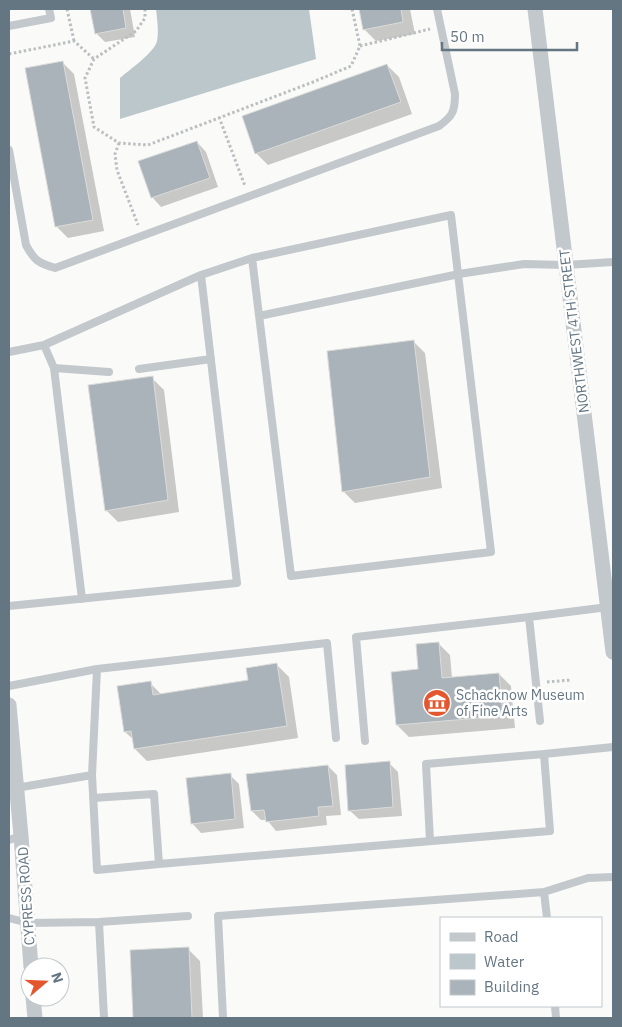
<svg xmlns="http://www.w3.org/2000/svg" width="622" height="1027" font-family="'IBM Plex Sans',sans-serif">
<rect width="100%" height="100%" fill="#fafaf8"/>
<path fill="#bbc7cb" d="M 156,9 L 309,9 L 316,59 L 120,119 L 120,78 C 129,70 155,52 157,41 C 159,31 157,19 156,9 Z"/>
<path fill="#0003" d="M 92,9 L 130,9 L 135,37 L 105,42 L 96,33 Z
M 360,9 L 410,9 L 415,34 L 376,41 L 364,29 Z
M 62,62 L 74,74 L 104,231 L 68,238 L 56,226 Z
M 387,65 L 399,77 L 412,114 L 268,165 L 256,153 Z
M 197,142 L 206,152 L 218,187 L 161,207 L 152,197 Z
M 413,341 L 425,353 L 442,488 L 355,503 L 343,491 Z
M 152,378 L 164,390 L 179,512 L 118,522 L 106,510 Z
M 438,643 L 450,655 L 452,678 L 499,674 L 511,686 L 515,728 L 409,737 L 397,725 Z
M 277,665 L 289,677 L 298,738 L 147,761 L 135,749 L 134,740 L 125,732 L 150,683 L 162,695 L 249,682 Z
M 389,763 L 398,772 L 402,816 L 359,819 L 349,810 Z
M 328,766 L 337,775 L 341,815 L 326,816 L 327,825 L 276,831 L 267,820 L 261,820 L 252,811 Z
M 230,775 L 239,784 L 244,828 L 201,833 L 192,823 Z
M 188,949 L 200,961 L 203,1018 L 135,1018 L 131,951 Z"/>
<path fill="#aab3b9" stroke="#dcdcda" d="M 90,9 L 123,9 L 126,28 L 95,34 Z
M 359,9 L 401,9 L 403,22 L 363,30 Z
M 63,61 L 93,220 L 55,227 L 25,68 Z
M 387,64 L 401,102 L 255,154 L 242,116 Z
M 197,141 L 210,178 L 151,198 L 138,161 Z
M 414,340 L 430,477 L 342,492 L 327,351 Z
M 153,376 L 168,500 L 105,511 L 88,385 Z
M 439,642 L 442,678 L 499,673 L 503,716 L 396,725 L 391,672 L 418,669 L 416,644 Z
M 277,663 L 287,726 L 134,749 L 131,731 L 124,732 L 117,686 L 151,681 L 153,695 L 248,680 L 246,668 Z
M 390,761 L 393,807 L 348,811 L 345,765 Z
M 328,765 L 333,806 L 318,807 L 319,816 L 266,822 L 264,810 L 251,811 L 246,774 Z
M 231,773 L 235,819 L 191,824 L 186,778 Z
M 189,947 L 192,1018 L 133,1018 L 130,950 Z"/>
<g fill="none" stroke-linecap="round" stroke-linejoin="round">
<path stroke="#bbbfc2" stroke-width="3" stroke-dasharray="2.5 2.5" stroke-linecap="butt" d="M 67,9 L 74,41
M 145,9 L 145,18 L 136,31 L 94,59 L 85,78 L 94,127 L 119,143 L 148,145 L 313,82 L 351,66 L 360,46 L 352,9
M 360,46 L 430,29
M 9,54 L 74,41 L 94,59
M 219,117 L 245,186
M 119,143 L 115,154 L 117,170 L 138,225
M 547,682 L 571,680"/>
<path stroke="#c3c8cc" stroke-width="8" d="M 9,26 L 51,18 L 49,9
M 9,150 L 26,245 C 34,260 38,263 55,268 L 439,126 C 453,116 455,111 455,94 L 437,9
M 201,275 L 252,258 L 451,215 L 491,552 L 291,576 L 252,258
M 259,316 L 459,274 L 524,264 L 566,265 L 613,262
M 44,345 L 54,368 L 82,599
M 9,352 L 44,345 L 201,275 L 237,583 L 9,606
M 54,368 L 109,372
M 139,369 L 211,359
M 9,686 L 97,669 L 327,643 L 336,738
M 540,721 L 529,617 L 608,607
M 365,741 L 356,637 L 529,617
M 92,775 L 97,870 L 159,864 L 154,794 L 93,798
M 16,788 L 92,775 L 97,669
M 9,840 L 21,836
M 430,841 L 426,764 L 544,754
M 159,864 L 550,831 L 544,754 L 613,747
M 544,892 L 547,918
M 9,918 L 28,923 L 99,922 L 188,916
M 99,922 L 104,1018
M 555,1006 L 556,1018
M 223,1018 L 218,916 L 544,892 L 588,878 L 613,877"/>
<path stroke="#c3c8cc" stroke-width="15" d="M 535,9 L 613,652
M 9,705 L 21,836 L 31,967
M 33,997 L 35,1018"/>
</g>
<defs>
<g id="museum-disc" transform="scale(1.4375)"><circle r="9.5" fill="#e4572e" stroke="#fff"/><path d="M0-6L6-3V-2H-6V-3ZM-5-1h2V3h-2ZM-1-1h2V3h-2ZM3-1h2V3H3ZM-6 4H6V6H-6Z" fill="#fff"/></g>
</defs>
<g fill-rule="evenodd">
<use href="#museum-disc" x="437" y="703"/>
</g>
<g text-anchor="middle" dominant-baseline="central" stroke-width="5" stroke-linejoin="round" paint-order="stroke">
<g font-size="14" fill="#657683" stroke="#fff">
<text transform="translate(574 331) rotate(-97)">NORTHWEST 4TH STREET</text>
<text transform="translate(26 896) rotate(-94)">CYPRESS ROAD</text>
</g>
<g font-size="14" fill="#657683" stroke="#fff" text-anchor="start">
<text x="456" y="695">Schacknow Museum<tspan x="456" dy="16">of Fine Arts</tspan></text>
</g>
</g>
<rect width="622" height="1027" fill="none" stroke="#657683" stroke-width="20"/>
<rect x="440" y="917" width="162" height="90" fill="#ffffff" stroke="#c1c8cd"/>
<rect x="450" y="933" width="25" height="8" fill="#c3c8cc" stroke="#c1c8cd"/>
<text x="484" y="942" font-size="15" fill="#657683">Road</text>
<rect x="450" y="954" width="25" height="15" fill="#bbc7cb" stroke="#c1c8cd"/>
<text x="484" y="967" font-size="15" fill="#657683">Water</text>
<rect x="450" y="980" width="25" height="15" fill="#aab3b9" stroke="#c1c8cd"/>
<text x="484" y="992" font-size="15" fill="#657683">Building</text>
<g transform="translate(45 982) rotate(71)"><circle r="24" fill="#ffffff" stroke="#c1c8cd"/>
<path d="M0-4L9 19L0 12L-9 19Z" fill="#e4572e"/>
<text y="-8" font-size="14" font-weight="bold" text-anchor="middle" fill="#657683">N</text>
</g>
<path d="M442 42v8h135v-8" fill="none" stroke="#657683" stroke-width="2.5"/>
<text x="450" y="42" font-size="15" fill="#657683" stroke="#ffffff" stroke-width="4" paint-order="stroke">50 m</text>
</svg>
